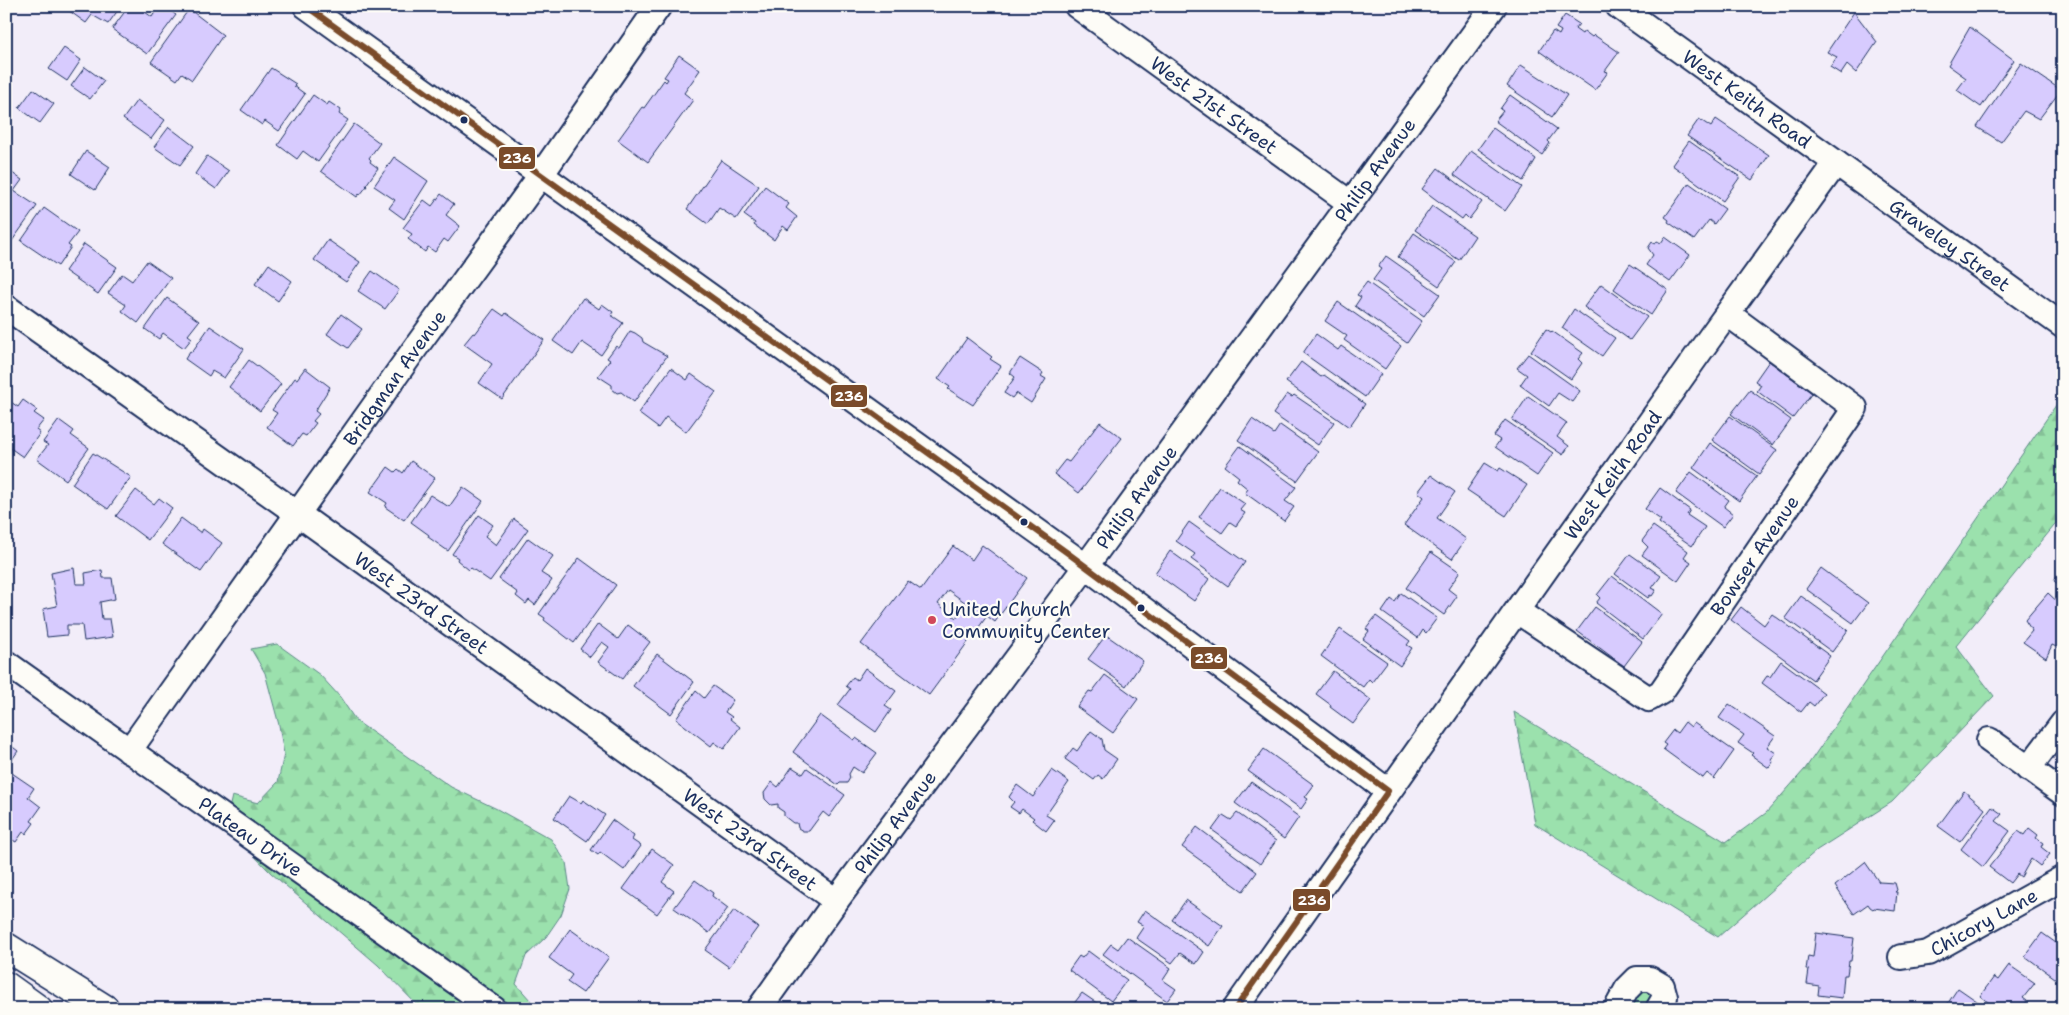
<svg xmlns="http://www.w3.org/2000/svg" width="2069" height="1015" font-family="'Shantell Sans',sans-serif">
<defs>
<pattern id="forest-firs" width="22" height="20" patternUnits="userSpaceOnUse" patternTransform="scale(1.25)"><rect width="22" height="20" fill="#9be1ad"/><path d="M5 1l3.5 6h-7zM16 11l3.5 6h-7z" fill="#85c197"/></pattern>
</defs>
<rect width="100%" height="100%" fill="#f2edf9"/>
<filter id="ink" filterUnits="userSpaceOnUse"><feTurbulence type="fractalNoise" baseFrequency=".02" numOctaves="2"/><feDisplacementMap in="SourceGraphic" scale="10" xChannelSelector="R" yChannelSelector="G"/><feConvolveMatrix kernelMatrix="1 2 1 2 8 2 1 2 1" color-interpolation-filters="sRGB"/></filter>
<g filter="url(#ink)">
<path fill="#9be1ad" stroke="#5b8886" d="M 1649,987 L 1655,997 L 1647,1009 L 1627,1009 L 1641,988 Z"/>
<path fill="url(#forest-firs)" stroke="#5b8886" d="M 2063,395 L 2063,515 L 1956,646 L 1994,696 L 1892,802 L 1817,850 L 1718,937 L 1535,824 L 1514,712 L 1726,842 L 1766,813 L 1805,769 Z
M 277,644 L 320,675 L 340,697 L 356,721 L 451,787 L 497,809 L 551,839 L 566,862 L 570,889 L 561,915 L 546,937 L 526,956 L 516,984 L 538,1009 L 421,1009 L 378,965 L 271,873 L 225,826 L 232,796 L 258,803 L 278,782 L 284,754 L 279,725 L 265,673 L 251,649 Z"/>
<path fill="#d7cbfe" stroke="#1b2f5e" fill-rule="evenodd" d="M 70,6 L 121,6 L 108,24 L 92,15 L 86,23 L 68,10 Z
M 129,6 L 149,6 L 145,12 L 152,17 L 159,6 L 164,6 L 176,15 L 147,54 L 112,29 Z
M 189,9 L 223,35 L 192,80 L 182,73 L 177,80 L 151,62 Z
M 1854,12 L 1877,42 L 1856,73 L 1847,65 L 1841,74 L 1830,67 L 1837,57 L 1827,52 Z
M 1565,15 L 1579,24 L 1575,29 L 1582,34 L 1584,31 L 1592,37 L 1594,35 L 1619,52 L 1605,71 L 1608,72 L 1595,90 L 1539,51 L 1553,31 L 1559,35 L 1561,31 L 1556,28 Z
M 1970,27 L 2014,60 L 1981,107 L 1957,90 L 1966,78 L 1948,65 Z
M 64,48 L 81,60 L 67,81 L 49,69 Z
M 679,55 L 700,70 L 684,93 L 693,100 L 648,162 L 618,140 L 642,107 L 644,108 L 664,80 L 666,82 L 668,79 L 664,77 Z
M 2021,63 L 2061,90 L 2039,119 L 2024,111 L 2001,142 L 1977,127 Z
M 1521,65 L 1567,95 L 1552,117 L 1507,86 Z
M 85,67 L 104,81 L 90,99 L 71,86 Z
M 271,68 L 296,84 L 294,86 L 305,94 L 279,131 L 265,121 L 262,125 L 241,110 Z
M 33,89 L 54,104 L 40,123 L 19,108 Z
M 313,95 L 327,105 L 329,102 L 341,110 L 339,114 L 348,120 L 318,162 L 303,151 L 297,159 L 278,145 Z
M 1510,95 L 1557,129 L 1548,141 L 1550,143 L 1542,155 L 1495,121 L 1503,111 L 1500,109 Z
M 137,100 L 165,120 L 151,139 L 123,119 Z
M 1699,119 L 1711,127 L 1716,119 L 1769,155 L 1752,180 L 1687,136 Z
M 354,124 L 380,143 L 369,158 L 371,160 L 370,162 L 378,168 L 366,185 L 367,186 L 360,195 L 359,194 L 357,197 L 321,171 Z
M 169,127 L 194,146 L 180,165 L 154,147 Z
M 1493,128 L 1536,159 L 1523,181 L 1478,149 Z
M 1689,141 L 1740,177 L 1723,201 L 1672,165 Z
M 86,151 L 110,167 L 95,190 L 71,174 Z
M 1471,151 L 1522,187 L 1505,211 L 1454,175 Z
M 207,156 L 229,171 L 216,189 L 195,174 Z
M 394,157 L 428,181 L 404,219 L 389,208 L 395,200 L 374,186 Z
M 721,160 L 759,186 L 736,219 L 719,208 L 708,224 L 687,209 Z
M 1438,168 L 1482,202 L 1469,219 L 1465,215 L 1462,219 L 1422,189 Z
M 8,170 L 22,180 L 14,191 L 37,206 L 7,248 Z
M 1689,183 L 1725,209 L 1714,224 L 1709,220 L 1694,240 L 1668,222 L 1669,220 L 1665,217 Z
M 765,186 L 789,204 L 786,208 L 797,217 L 788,230 L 783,226 L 774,240 L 754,225 L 755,223 L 744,215 Z
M 441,194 L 454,204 L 446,215 L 460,226 L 448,242 L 444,239 L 435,252 L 428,247 L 425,252 L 408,239 L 412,234 L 403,228 L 424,200 L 432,206 Z
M 1432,206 L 1475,236 L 1459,260 L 1415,230 Z
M 44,208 L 78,232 L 68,245 L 71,247 L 58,266 L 21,241 Z
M 1414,233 L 1456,262 L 1439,286 L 1398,257 Z
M 1665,237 L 1690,255 L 1670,282 L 1646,265 L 1653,255 L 1648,248 L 1652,242 L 1655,244 L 1657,241 L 1661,243 Z
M 328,240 L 360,262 L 346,282 L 314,260 Z
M 84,244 L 117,267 L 98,294 L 65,271 Z
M 1386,256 L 1440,294 L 1424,316 L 1373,280 L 1381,269 L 1378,267 Z
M 147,261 L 171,278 L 138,323 L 122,311 L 126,305 L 108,293 L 122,274 L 132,281 Z
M 269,264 L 292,281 L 278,301 L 255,284 Z
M 1630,264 L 1668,290 L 1651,315 L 1614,289 Z
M 372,271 L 399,290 L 385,309 L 358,291 Z
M 1367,282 L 1422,321 L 1407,343 L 1355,306 L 1361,297 L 1357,295 Z
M 1601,284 L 1647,317 L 1630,340 L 1584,307 Z
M 167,298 L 199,321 L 188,335 L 192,338 L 184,348 L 163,333 L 159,339 L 145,329 Z
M 583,298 L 599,309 L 602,304 L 613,312 L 611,315 L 623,323 L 601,355 L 582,342 L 573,355 L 553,341 Z
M 1338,302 L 1401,346 L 1385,369 L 1344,340 L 1347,336 L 1325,321 Z
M 494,309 L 504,316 L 506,313 L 544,340 L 502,399 L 479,383 L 492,364 L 464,344 L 473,333 L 475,334 Z
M 1574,309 L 1615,338 L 1602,356 L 1562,328 Z
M 341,314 L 362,329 L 348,348 L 327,334 Z
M 210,326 L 244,349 L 224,378 L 212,371 L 209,376 L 185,359 L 190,351 L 192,352 Z
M 1546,329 L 1551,332 L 1552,331 L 1583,353 L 1578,359 L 1582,363 L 1571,379 L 1531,351 Z
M 630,331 L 635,333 L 642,338 L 643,342 L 667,356 L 634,402 L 621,392 L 617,393 L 612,389 L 612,385 L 598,376 L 610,360 L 607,358 L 616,346 L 619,348 Z
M 1316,334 L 1338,350 L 1341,346 L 1381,374 L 1365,397 L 1303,353 Z
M 967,338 L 992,357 L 990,359 L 1001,366 L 973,405 L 948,389 L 950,387 L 938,379 Z
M 1528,354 L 1580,391 L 1572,402 L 1558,393 L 1549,406 L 1520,385 L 1527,375 L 1517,368 Z
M 1020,358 L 1043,373 L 1041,376 L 1046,379 L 1031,403 L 1016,393 L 1012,398 L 1004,393 L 1015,377 L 1010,373 Z
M 249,360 L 281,384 L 260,411 L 229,387 Z
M 1769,361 L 1812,393 L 1793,418 L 1757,391 L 1761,385 L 1755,381 Z
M 1301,362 L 1321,377 L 1324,375 L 1365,404 L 1349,427 L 1286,382 Z
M 305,368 L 330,387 L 315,411 L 319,414 L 313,421 L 316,423 L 306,436 L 302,434 L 293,446 L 267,427 L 277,413 L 272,410 L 295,378 L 297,379 Z
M 671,368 L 687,380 L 691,374 L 716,392 L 686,432 L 666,417 L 658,428 L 638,413 Z
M 1750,390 L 1791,420 L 1773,445 L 1731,414 Z
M 1287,394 L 1292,397 L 1294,395 L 1334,422 L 1318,445 L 1273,414 Z
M 1528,396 L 1567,423 L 1557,437 L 1569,446 L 1563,455 L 1512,420 Z
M 23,400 L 37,410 L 34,413 L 44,420 L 36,430 L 40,433 L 23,457 L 6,445 L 6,409 L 11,402 L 18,407 Z
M 1730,416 L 1777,450 L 1759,474 L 1712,440 Z
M 1252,419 L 1274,434 L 1280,425 L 1318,452 L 1297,481 L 1238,440 Z
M 59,420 L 74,431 L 71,435 L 89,448 L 66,480 L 37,459 L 48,445 L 43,442 Z
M 1505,420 L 1553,453 L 1537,476 L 1495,447 L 1500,440 L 1494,436 Z
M 1100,422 L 1122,438 L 1079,493 L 1054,474 L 1065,460 L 1069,462 Z
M 1710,443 L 1757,476 L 1739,501 L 1693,468 Z
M 1240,446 L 1296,487 L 1285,501 L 1294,507 L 1284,521 L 1245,493 L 1248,489 L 1237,480 L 1239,477 L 1225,466 Z
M 93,453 L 131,477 L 108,509 L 72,484 Z
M 411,461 L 435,478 L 404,520 L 385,507 L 387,503 L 370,492 L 388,467 L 395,472 L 398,469 L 403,473 Z
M 1485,463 L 1498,471 L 1500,468 L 1527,485 L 1506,516 L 1467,490 Z
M 1691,472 L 1729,500 L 1724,507 L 1733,514 L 1723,527 L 1676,493 Z
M 1431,475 L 1455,492 L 1437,518 L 1466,539 L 1452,559 L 1404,525 L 1424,497 L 1418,492 Z
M 463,487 L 483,501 L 448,551 L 428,537 L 429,535 L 411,522 L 430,495 L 449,507 Z
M 1220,487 L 1245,504 L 1240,510 L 1245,513 L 1236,526 L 1230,522 L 1222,533 L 1199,517 Z
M 1660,488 L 1690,510 L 1687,515 L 1705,527 L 1692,546 L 1659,523 L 1661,520 L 1645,509 Z
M 136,490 L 154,504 L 159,498 L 172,508 L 148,540 L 116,516 Z
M 479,515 L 493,525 L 485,536 L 496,545 L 514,519 L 528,529 L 490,581 L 471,568 L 469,570 L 457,560 L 458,558 L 452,554 Z
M 181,518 L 201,533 L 203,529 L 222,543 L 201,572 L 162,544 Z
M 1189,522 L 1245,562 L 1228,586 L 1191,559 L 1195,554 L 1176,541 Z
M 1653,526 L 1688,551 L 1684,557 L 1691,562 L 1678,581 L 1642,555 L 1648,547 L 1642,541 Z
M 528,538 L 553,556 L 541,573 L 552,580 L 535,605 L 529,600 L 526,604 L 516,596 L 518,593 L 499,579 Z
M 982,545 L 1027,578 L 995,622 L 987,616 L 929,695 L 861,644 L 908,581 L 921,590 L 953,546 L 972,560 ZM 948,590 L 966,603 L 956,618 L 938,604 Z
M 1170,551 L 1209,579 L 1194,601 L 1155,573 Z
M 1431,552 L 1460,572 L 1448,589 L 1457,596 L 1444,615 L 1406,588 Z
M 1630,554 L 1661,576 L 1652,588 L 1656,590 L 1652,596 L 1650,595 L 1648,598 L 1615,574 Z
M 579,558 L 616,585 L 574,643 L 544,620 L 545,618 L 539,614 Z
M 74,568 L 76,584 L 86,584 L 85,573 L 102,570 L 103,578 L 112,578 L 115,599 L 100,602 L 102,619 L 110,619 L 113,637 L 84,641 L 82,625 L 67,625 L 67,635 L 47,637 L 43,609 L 57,606 L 51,573 Z
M 1821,568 L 1868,603 L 1853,623 L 1806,589 Z
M 2063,569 L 2063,588 L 2054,581 Z
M 1612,576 L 1662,614 L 1643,639 L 1596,603 L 1600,598 L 1597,595 Z
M 1401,593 L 1437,618 L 1426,633 L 1423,630 L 1418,638 L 1382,612 L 1391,599 L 1395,602 Z
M 2048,593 L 2063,607 L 2063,650 L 2052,645 L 2046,658 L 2023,642 L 2032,631 L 2025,620 Z
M 1801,596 L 1848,630 L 1832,652 L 1785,618 Z
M 1595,607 L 1642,642 L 1624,666 L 1577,631 Z
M 1741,607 L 1764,625 L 1772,614 L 1830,656 L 1813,680 L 1731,620 Z
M 1376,616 L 1410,641 L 1407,645 L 1412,648 L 1400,666 L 1363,639 L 1369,631 L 1366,629 Z
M 598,624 L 618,639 L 628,625 L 650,642 L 622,679 L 598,662 L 609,647 L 602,642 L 590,657 L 580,649 Z
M 1340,629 L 1387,662 L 1372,682 L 1369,679 L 1363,687 L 1321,656 Z
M 1106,635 L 1143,661 L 1126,686 L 1088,659 Z
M 657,654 L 694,682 L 671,714 L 633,686 Z
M 1781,661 L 1824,693 L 1814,706 L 1809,702 L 1801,712 L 1762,683 L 1767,676 L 1770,677 Z
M 865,668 L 896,691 L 885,706 L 891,710 L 876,732 L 838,705 L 850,689 L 846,686 L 853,677 L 857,680 Z
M 1333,671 L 1371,700 L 1353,724 L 1330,707 L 1331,705 L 1316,694 Z
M 1105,675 L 1138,699 L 1113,733 L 1077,707 L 1089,691 L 1092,692 Z
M 713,686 L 733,700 L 725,712 L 732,717 L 730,719 L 740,727 L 724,749 L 714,742 L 711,746 L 676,719 L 696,691 L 704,698 Z
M 1729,704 L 1775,736 L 1767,747 L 1776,753 L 1771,759 L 1773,762 L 1769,768 L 1751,755 L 1753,753 L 1738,743 L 1744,735 L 1719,718 Z
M 820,715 L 854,740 L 856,738 L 877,753 L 862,773 L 853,767 L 849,774 L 850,778 L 847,783 L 840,783 L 838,785 L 793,752 Z
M 1685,722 L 1691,727 L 1694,723 L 1734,751 L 1714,779 L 1707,773 L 1703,778 L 1663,749 L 1666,745 L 1663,743 L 1673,730 L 1677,733 Z
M 1091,731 L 1102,739 L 1104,750 L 1117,759 L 1103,779 L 1098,775 L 1094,780 L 1065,759 L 1073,748 L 1077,751 Z
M 6,742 L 18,751 L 6,768 Z
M 1264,749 L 1314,785 L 1305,797 L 1308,799 L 1301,809 L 1248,771 Z
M 792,767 L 803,774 L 807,768 L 845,795 L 829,817 L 823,812 L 809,831 L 803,831 L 798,828 L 797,823 L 793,823 L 784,816 L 784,812 L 778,808 L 778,804 L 771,805 L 765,799 L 764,793 L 772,782 L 778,787 Z
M 1052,770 L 1069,782 L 1046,815 L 1054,820 L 1046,831 L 1032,820 L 1034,818 L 1022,809 L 1019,813 L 1010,807 L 1014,802 L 1009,797 L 1017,785 L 1033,797 Z
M 12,773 L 34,788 L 28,797 L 41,807 L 31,821 L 34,823 L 26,834 L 23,832 L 16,842 L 6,836 L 6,781 Z
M 1251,782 L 1299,817 L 1284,839 L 1235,803 Z
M 1964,791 L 1985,809 L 1960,842 L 1938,826 Z
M 569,796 L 581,803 L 583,800 L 605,815 L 587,841 L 554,818 Z
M 1992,807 L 2002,814 L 1996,821 L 2010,831 L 1983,867 L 1961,849 Z
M 1237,813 L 1276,841 L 1260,864 L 1212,830 L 1223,815 L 1231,820 Z
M 612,820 L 634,836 L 632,840 L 641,846 L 624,870 L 600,852 L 598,855 L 591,850 Z
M 1197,827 L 1257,872 L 1243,891 L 1182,847 Z
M 2029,828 L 2038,835 L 2036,838 L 2043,843 L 2041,847 L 2050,854 L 2040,866 L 2031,859 L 2021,877 L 2017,874 L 2010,883 L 1989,867 L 2018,831 L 2024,835 Z
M 652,849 L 674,865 L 662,882 L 674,891 L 657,914 L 623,889 Z
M 1865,862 L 1879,882 L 1895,883 L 1897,890 L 1895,892 L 1897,892 L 1895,911 L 1874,908 L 1873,909 L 1870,907 L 1868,904 L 1854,914 L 1835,886 Z
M 695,880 L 713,893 L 712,896 L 728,908 L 709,933 L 674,908 Z
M 1186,900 L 1223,926 L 1209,946 L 1172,920 Z
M 734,910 L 758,927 L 729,967 L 705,950 Z
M 1145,910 L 1204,952 L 1196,964 L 1180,953 L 1172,963 L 1136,938 L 1144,926 L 1137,922 Z
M 2063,924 L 2063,942 L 2054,936 Z
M 570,929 L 609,957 L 583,993 L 567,982 L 572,975 L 549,958 Z
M 1816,933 L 1854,938 L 1851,961 L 1849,961 L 1847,975 L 1844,975 L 1842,998 L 1818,995 L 1819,986 L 1807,984 L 1809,970 L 1806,970 L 1808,956 L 1813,957 Z
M 2042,933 L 2063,948 L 2063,984 L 2025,956 Z
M 1127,937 L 1171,968 L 1163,980 L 1176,989 L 1167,1001 L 1103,954 L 1111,944 L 1118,949 Z
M 1088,951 L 1127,980 L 1111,1001 L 1069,970 L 1079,956 L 1082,958 Z
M 2009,965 L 2035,983 L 2023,998 L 2027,1001 L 2022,1009 L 1997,1009 L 1980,996 L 1994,977 L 1998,980 Z
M 1958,988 L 1987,1008 L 1987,1009 L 1944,1009 Z
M 1082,993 L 1101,1006 L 1107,1009 L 1073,1009 L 1074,1007 L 1072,1006 Z"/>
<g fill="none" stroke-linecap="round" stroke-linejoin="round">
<g stroke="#1b2f5e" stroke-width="28">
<g id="street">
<path d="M 306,6 L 1069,554 L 1388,791"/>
<path id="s1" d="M 1077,6 L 1350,203"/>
<path id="s2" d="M 1618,6 L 2063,326"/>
<path id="s3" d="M 6,307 L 298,514 L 836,901"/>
<path id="s4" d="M 1517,611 L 1649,699 L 1661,692 L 1855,408 L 1728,314"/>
<path id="s5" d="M 6,663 L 494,1009"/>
<path d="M 1989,740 L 2063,793"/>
<path id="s6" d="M 129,751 L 416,347 L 541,175 L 659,6"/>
<path d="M 2028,769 L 2063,723"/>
<path id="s7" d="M 1901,957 L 1928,953 L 2063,878"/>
<path id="s8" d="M 759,1009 L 836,901 L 1086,566 L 1494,6"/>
<path id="s9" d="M 1235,1009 L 1701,350 L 1836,163"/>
<path d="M 1616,1009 L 1627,989 L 1637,979 L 1650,979 L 1662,986 L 1665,997 L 1658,1009"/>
</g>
</g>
<g stroke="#1b2f5e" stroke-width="31">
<path id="highway" d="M 6,947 L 105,1009
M 6,986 L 38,1009"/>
</g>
<use href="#street" stroke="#fdfcf7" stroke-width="24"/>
<use href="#highway" stroke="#fdfcf7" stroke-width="28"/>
<g stroke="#fdfcf7" stroke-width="10">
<path id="bus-1" d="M 306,6 L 1069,554 L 1388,791
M 1235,1009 L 1388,791"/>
</g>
<use href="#bus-1" stroke="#7a4b2a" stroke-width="6"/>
</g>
</g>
<g fill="#1b2f5e" stroke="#fdfcf7" stroke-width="2">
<circle cx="464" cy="120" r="4.5"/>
<circle cx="1024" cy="522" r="4.5"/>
<circle cx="1141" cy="608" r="4.5"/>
</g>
<circle fill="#d1495b" stroke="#fdfcf7" stroke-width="2" cx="932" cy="620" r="5"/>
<g text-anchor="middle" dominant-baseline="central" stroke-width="4.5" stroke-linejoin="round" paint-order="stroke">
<g font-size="19" fill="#1b2f5e" stroke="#fdfcf7">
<text stroke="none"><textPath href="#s2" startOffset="159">West Keith Road</textPath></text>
<text stroke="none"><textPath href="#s1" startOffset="169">West 21st Street</textPath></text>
<text stroke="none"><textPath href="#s8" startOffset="1041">Philip Avenue</textPath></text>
<text stroke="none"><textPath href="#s2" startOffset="409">Graveley Street</textPath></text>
<text stroke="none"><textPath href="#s6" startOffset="458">Bridgman Avenue</textPath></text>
<text stroke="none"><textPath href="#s9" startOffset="654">West Keith Road</textPath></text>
<text stroke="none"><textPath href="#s8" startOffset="636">Philip Avenue</textPath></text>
<text stroke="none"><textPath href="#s4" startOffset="338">Bowser Avenue</textPath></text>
<text stroke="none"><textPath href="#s3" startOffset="510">West 23rd Street</textPath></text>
<text stroke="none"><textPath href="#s8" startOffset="231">Philip Avenue</textPath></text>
<text stroke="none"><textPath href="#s5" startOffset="300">Plateau Drive</textPath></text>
<text stroke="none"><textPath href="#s3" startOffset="915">West 23rd Street</textPath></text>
<text stroke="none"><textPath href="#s7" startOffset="91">Chicory Lane</textPath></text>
</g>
<g font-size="19" fill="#1b2f5e" stroke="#fdfcf7" text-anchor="start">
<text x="942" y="609">United Church<tspan x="942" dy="22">Community Center</tspan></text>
</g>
</g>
<g stroke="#fdfcf7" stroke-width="2">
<rect x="498" y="146" width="38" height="24" rx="5" fill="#7a4b2a"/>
<rect x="830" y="384" width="38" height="24" rx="5" fill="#7a4b2a"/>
<rect x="1190" y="646" width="38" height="24" rx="5" fill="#7a4b2a"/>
<rect x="1292" y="888" width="39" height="24" rx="5" fill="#7a4b2a"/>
</g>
<g font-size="14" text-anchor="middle" font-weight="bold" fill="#fff">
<text x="517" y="163">236</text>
<text x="849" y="401">236</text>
<text x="1209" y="663">236</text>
<text x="1312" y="905">236</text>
</g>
<rect width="2069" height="1015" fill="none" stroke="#fdfcf7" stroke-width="25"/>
<rect x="12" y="12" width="2044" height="990" fill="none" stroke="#1b2f5e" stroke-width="2" filter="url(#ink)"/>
</svg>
